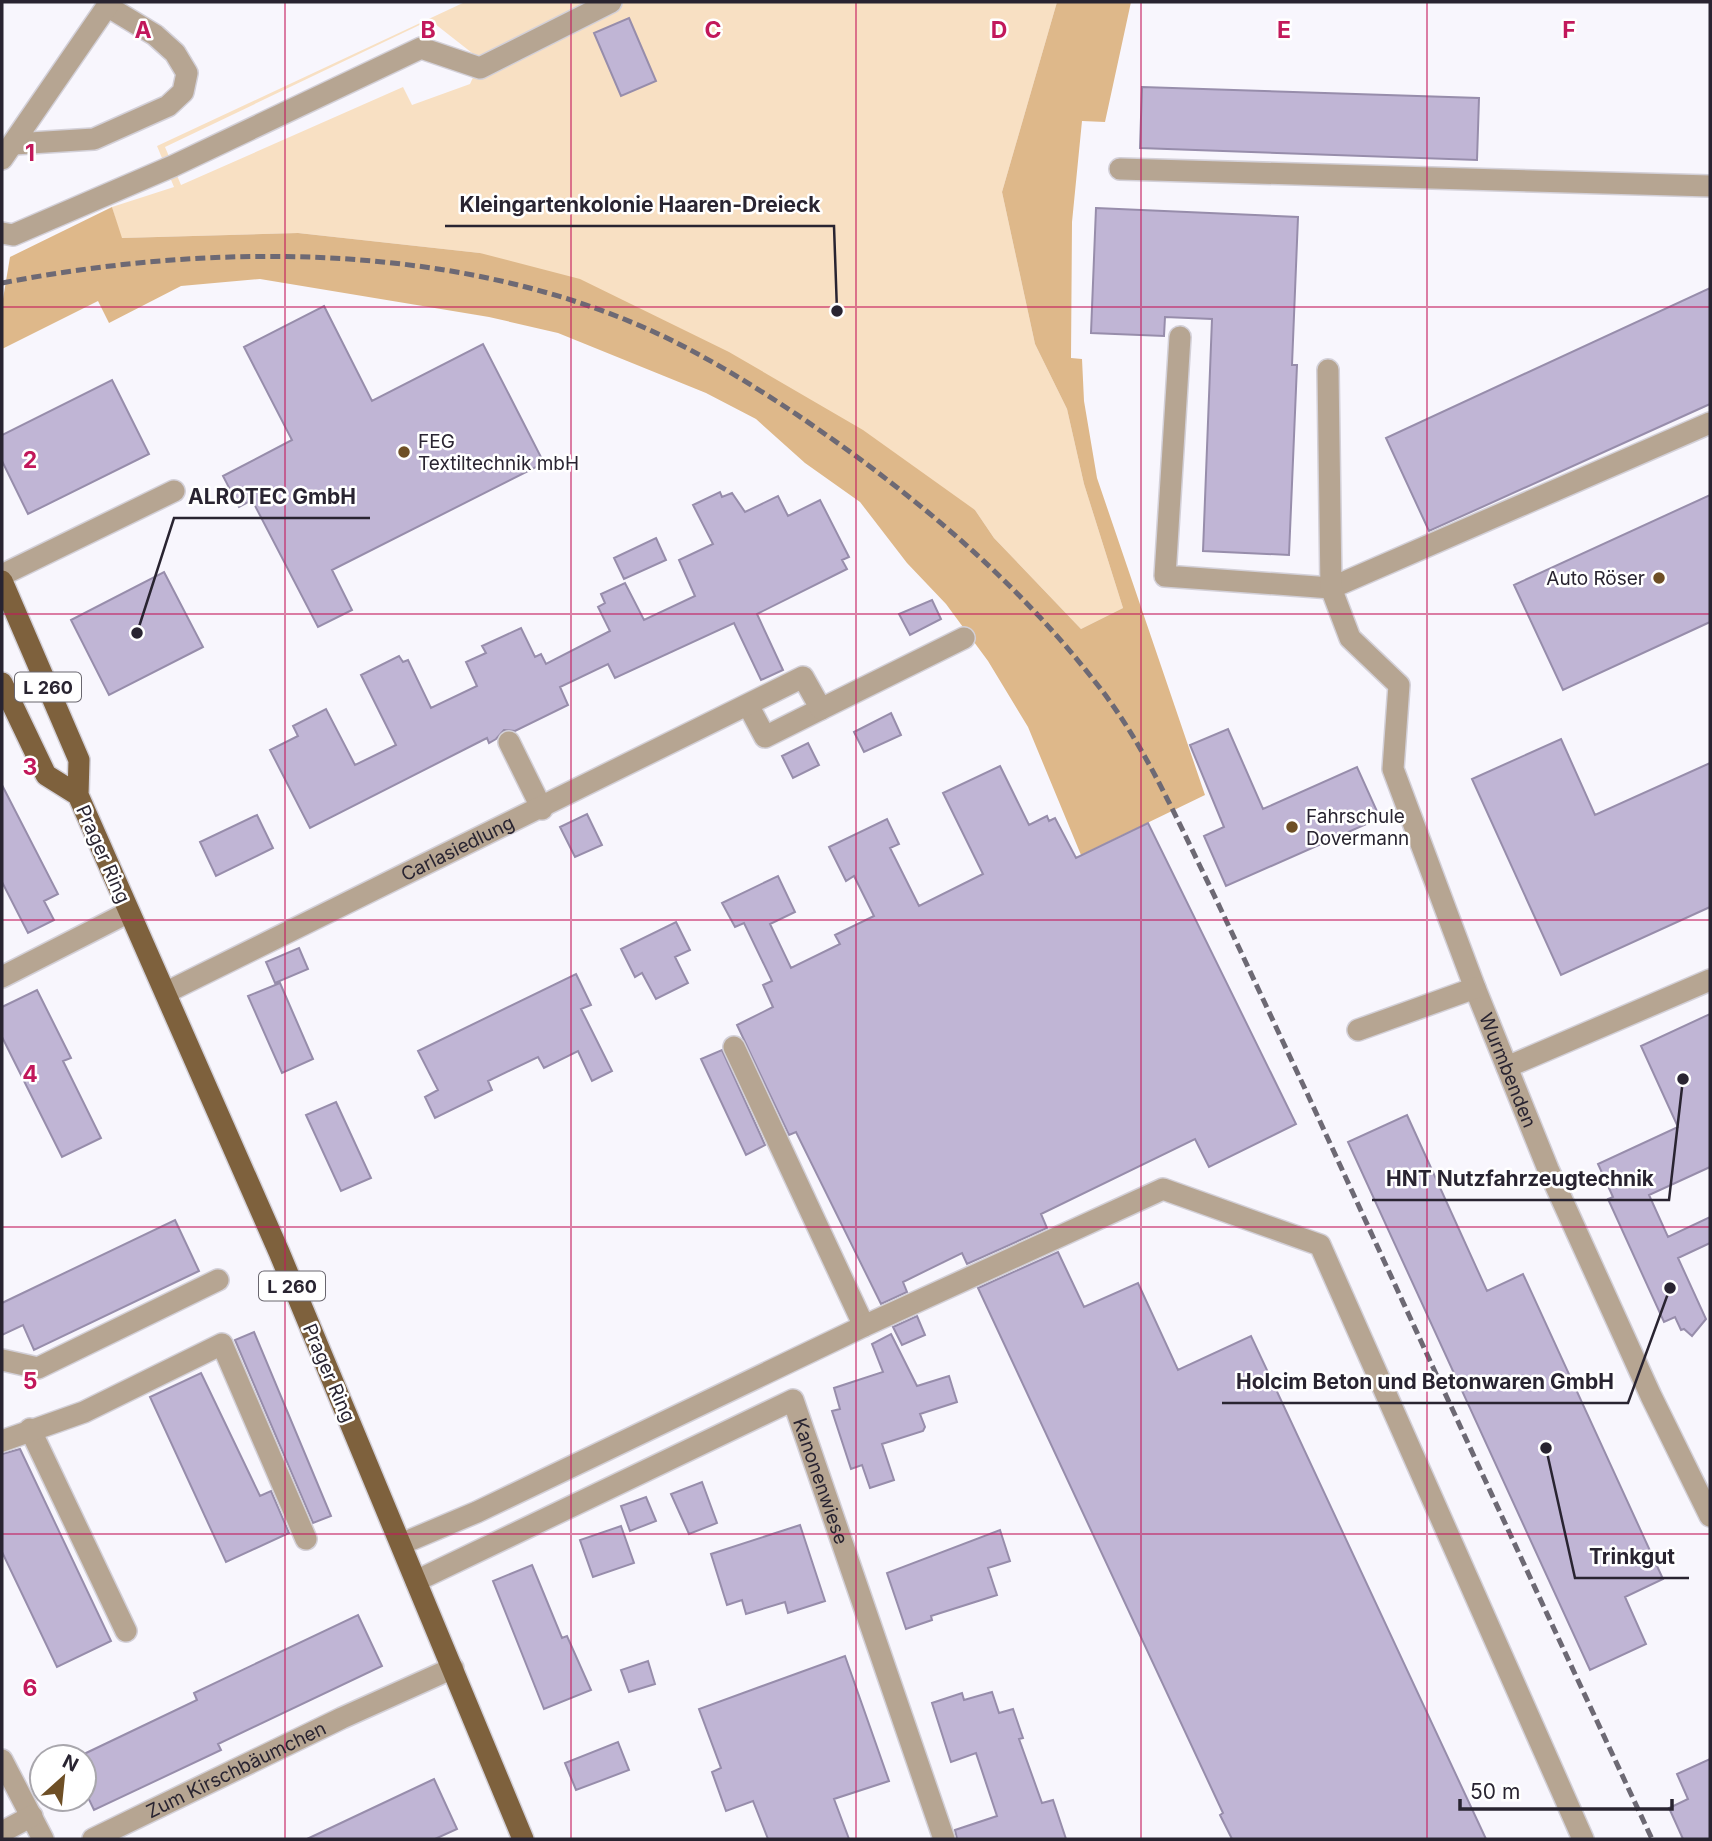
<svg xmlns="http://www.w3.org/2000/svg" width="1712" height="1841" font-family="Inter,sans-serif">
<rect width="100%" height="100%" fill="#f8f6fd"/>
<path fill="#f8e0c3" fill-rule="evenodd" d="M 465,2 L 1057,2 L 1002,192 L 1035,344 L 1067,409 L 1084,484 L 1123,608 L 1081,629 L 994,538 L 975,510 L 480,253 L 298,233 L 121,238 L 112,207 L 174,187 L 157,146 ZM 430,20 L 481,60 L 470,84 L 412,105 L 403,87 L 181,185 L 165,147 Z"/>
<path fill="#deb88a" d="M 1057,2 L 1131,2 L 1105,122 L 1082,121 L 1072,222 L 1071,358 L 1082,359 L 1084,401 L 1097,478 L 1205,795 L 1081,855 L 1028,727 L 988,661 L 946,604 L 907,563 L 860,502 L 805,463 L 756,419 L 706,393 L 558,333 L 489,317 L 260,279 L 181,286 L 109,323 L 98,301 L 2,349 L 2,305 L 10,257 L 112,207 L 122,238 L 298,233 L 480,253 L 580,279 L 729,352 L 863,430 L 975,510 L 994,538 L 1081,629 L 1123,608 L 1084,484 L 1067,409 L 1035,344 L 1002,192 Z"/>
<path fill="#c0b5d5" stroke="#978dab" stroke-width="2" d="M 629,18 L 656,81 L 621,96 L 594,33 Z
M 1142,87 L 1479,98 L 1477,160 L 1140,148 Z
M 1096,208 L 1298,217 L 1292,365 L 1297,365 L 1289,555 L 1203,551 L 1212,319 L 1165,317 L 1164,336 L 1091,333 Z
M 1710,288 L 1710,404 L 1429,531 L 1386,438 Z
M 324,306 L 372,401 L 483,344 L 544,463 L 332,570 L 352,610 L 318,627 L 252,500 L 239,507 L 223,476 L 292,440 L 244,347 Z
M 112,380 L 149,454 L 28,514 L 2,461 L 2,435 Z
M 720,492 L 722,497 L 732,493 L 745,512 L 778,496 L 788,516 L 820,500 L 849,557 L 842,560 L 847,569 L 757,614 L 783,670 L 761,680 L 734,623 L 615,678 L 608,664 L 560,687 L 568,705 L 515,731 L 504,730 L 496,739 L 489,743 L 487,738 L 310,828 L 270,750 L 298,736 L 293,726 L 326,709 L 355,765 L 396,745 L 361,675 L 399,656 L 403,662 L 408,660 L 431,708 L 477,686 L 466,662 L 486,653 L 482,646 L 521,628 L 535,657 L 541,654 L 546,664 L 610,631 L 598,607 L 605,603 L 601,594 L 625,583 L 644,620 L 695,596 L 679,560 L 713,544 L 693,505 Z
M 1710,495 L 1710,622 L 1563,690 L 1514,585 Z
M 656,538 L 666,560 L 624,579 L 614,558 Z
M 164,572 L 203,647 L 109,695 L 71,620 Z
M 932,600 L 941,619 L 910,635 L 899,614 Z
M 891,713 L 901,735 L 864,752 L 854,732 Z
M 1228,729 L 1263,809 L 1357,767 L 1380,818 L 1226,886 L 1204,836 L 1224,827 L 1190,745 Z
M 1561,739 L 1595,815 L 1710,763 L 1710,907 L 1561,975 L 1472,779 Z
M 808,743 L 819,765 L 793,778 L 782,756 Z
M 1000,766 L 1029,825 L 1047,816 L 1049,821 L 1055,818 L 1076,858 L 1148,823 L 1296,1124 L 1209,1167 L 1195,1139 L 1041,1214 L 1047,1228 L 967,1264 L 962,1253 L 903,1282 L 907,1292 L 881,1304 L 796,1132 L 789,1135 L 737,1025 L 773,1007 L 763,985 L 772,981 L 744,923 L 735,927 L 722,903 L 778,876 L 795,912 L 770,924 L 791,968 L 840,944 L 835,935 L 874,916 L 854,876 L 846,881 L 829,847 L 887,819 L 899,844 L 890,848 L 919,906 L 983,874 L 943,793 Z
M 2,785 L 58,894 L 44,901 L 54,920 L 28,933 L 2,882 Z
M 587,814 L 602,845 L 575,857 L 560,827 Z
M 257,815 L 273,848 L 216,876 L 200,842 Z
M 676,922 L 690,950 L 675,957 L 688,983 L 656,999 L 642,973 L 635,977 L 621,949 Z
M 299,948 L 308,969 L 275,983 L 266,962 Z
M 576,974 L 591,1005 L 581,1009 L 612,1071 L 592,1081 L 578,1051 L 544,1068 L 538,1057 L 488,1081 L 492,1090 L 435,1118 L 425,1097 L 438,1090 L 418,1051 Z
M 280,983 L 313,1059 L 282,1073 L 248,996 Z
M 37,990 L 71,1058 L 63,1061 L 101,1138 L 62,1157 L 2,1037 L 2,1007 Z
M 1710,1014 L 1710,1167 L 1649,1195 L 1668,1237 L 1710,1217 L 1710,1243 L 1678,1258 L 1706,1319 L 1692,1336 L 1684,1329 L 1681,1330 L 1675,1317 L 1664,1322 L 1608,1199 L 1613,1197 L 1598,1164 L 1678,1127 L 1641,1046 Z
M 722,1050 L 765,1145 L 746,1155 L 701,1059 Z
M 336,1102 L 371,1178 L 341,1191 L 306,1115 Z
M 1407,1115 L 1487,1291 L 1523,1274 L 1663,1579 L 1625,1597 L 1646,1644 L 1590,1670 L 1348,1142 Z
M 175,1220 L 199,1271 L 34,1350 L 23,1325 L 2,1335 L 2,1303 Z
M 1058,1252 L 1084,1307 L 1138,1283 L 1178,1370 L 1251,1336 L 1486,1839 L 1232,1839 L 1220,1815 L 1223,1813 L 978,1288 Z
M 917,1316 L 925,1335 L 902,1345 L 893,1327 Z
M 254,1332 L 331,1516 L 313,1523 L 235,1340 Z
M 891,1334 L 917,1386 L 949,1376 L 957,1402 L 920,1414 L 925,1427 L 923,1431 L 882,1444 L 894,1480 L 870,1488 L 862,1465 L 851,1469 L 832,1411 L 840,1409 L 834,1388 L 883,1372 L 872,1344 Z
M 201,1373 L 260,1496 L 271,1491 L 289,1533 L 226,1562 L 150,1397 Z
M 20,1449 L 111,1641 L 57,1667 L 2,1552 L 2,1454 Z
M 702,1482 L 717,1523 L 689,1534 L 671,1494 Z
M 646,1497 L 656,1521 L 630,1531 L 621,1506 Z
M 800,1525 L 825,1601 L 788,1613 L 785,1602 L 746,1614 L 742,1600 L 727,1605 L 711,1554 Z
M 621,1526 L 634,1563 L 593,1577 L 580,1540 Z
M 1000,1530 L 1010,1561 L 988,1568 L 997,1595 L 931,1616 L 932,1620 L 906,1629 L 887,1573 Z
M 532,1565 L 562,1638 L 567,1636 L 591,1690 L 544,1709 L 493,1581 Z
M 358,1615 L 382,1666 L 218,1744 L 221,1750 L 94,1810 L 84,1789 L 84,1754 L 197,1700 L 194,1693 Z
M 845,1656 L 889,1781 L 834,1799 L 849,1839 L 768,1839 L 753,1801 L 726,1811 L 712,1772 L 721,1768 L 699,1709 Z
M 648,1661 L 655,1684 L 629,1692 L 621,1670 Z
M 992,1692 L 999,1713 L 1013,1709 L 1023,1738 L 1019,1739 L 1042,1803 L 1053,1800 L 1066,1839 L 957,1839 L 955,1830 L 997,1816 L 976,1753 L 951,1762 L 932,1703 L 962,1693 L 964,1700 Z
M 618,1742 L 629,1770 L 576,1790 L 565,1763 Z
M 1710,1759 L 1710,1839 L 1683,1839 L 1669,1808 L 1688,1799 L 1677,1774 Z
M 434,1779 L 457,1829 L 435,1839 L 307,1839 Z"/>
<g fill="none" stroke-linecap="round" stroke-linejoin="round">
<g stroke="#d3d0d8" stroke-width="24">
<g id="minor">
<path d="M 14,144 L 94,139 L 168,106 L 183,92 L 187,73 L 175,53 L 155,35 L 107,6"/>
<path d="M 2,159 L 110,2"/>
<path d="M 1120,169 L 1710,186"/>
<path d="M 2,233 L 13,235 L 173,166 L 421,48 L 480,68 L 611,2"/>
<path d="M 1180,337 L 1165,576 L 1331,588 L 1710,423"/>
<path id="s1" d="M 1328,370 L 1331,588 L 1350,638 L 1399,685 L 1393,769 L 1475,988 L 1548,1169 L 1651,1396 L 1710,1516"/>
<path d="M 2,575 L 174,491"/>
<path d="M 748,705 L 765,737 L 821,709"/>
<path d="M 509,742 L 542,809"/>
<path d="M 2,977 L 129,912"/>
<path id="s2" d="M 167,992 L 803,677 L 821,709 L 964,638"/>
<path d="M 1358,1030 L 1475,988"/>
<path d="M 734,1047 L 864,1326"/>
<path d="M 1507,1067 L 1710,980"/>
<path d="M 2,1360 L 38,1368 L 218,1280"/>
<path d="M 30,1429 L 126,1631"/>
<path d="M 2,1441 L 84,1412 L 222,1344 L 306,1539"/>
<path d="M 401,1544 L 477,1512 L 864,1326 L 1163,1189 L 1320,1245 L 1583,1839"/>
<path id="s3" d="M 416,1581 L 793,1400 L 944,1839"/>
<path d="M 2,1760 L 43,1839"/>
<path d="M 2,1832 L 32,1816"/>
<path id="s4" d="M 93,1839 L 342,1718 L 453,1668"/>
</g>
</g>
<g stroke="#d3d0d8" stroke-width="24">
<path id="major" d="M 2,581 L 79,760 L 78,795 L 279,1252 L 523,1839
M 2,683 L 46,775 L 78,795"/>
</g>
<use href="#minor" stroke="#b6a592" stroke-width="21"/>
<use href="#major" stroke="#7e613d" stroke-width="21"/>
<path stroke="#6d6974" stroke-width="5" stroke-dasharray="10 5" stroke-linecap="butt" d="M 2,283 C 218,241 469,241 671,340 C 735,372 795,412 853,454 C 948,524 1027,594 1100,688 C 1141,741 1170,804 1199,864 C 1236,940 1271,1017 1307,1093 C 1421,1342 1536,1591 1652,1839"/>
</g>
<path fill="none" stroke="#c2185b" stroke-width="2" stroke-opacity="0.55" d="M 285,2 L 285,1839M 571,2 L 571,1839M 856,2 L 856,1839M 1141,2 L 1141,1839M 1427,2 L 1427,1839M 2,307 L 1710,307M 2,614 L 1710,614M 2,920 L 1710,920M 2,1227 L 1710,1227M 2,1534 L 1710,1534"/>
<g fill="#6e4f25" stroke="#fff" stroke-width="2.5">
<circle cx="404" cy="452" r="7"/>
<circle cx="1659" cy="578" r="7"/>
<circle cx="1292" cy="827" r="7"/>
</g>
<g text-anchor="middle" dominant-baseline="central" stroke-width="5" stroke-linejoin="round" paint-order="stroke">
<g fill="#fff" stroke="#69666f" stroke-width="2">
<rect x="15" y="672.5" width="66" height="29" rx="5"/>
<rect x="259" y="1271.5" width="66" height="29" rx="5"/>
</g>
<g font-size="18" font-weight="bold" fill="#292431">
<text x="48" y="687">L 260</text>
<text x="292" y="1286">L 260</text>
</g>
<g font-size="19" fill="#292431" stroke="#fff" text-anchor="start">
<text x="418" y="441">FEG<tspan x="418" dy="22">Textiltechnik mbH</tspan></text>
<text x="1645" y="578" text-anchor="end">Auto Röser</text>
<text x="1306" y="816">Fahrschule<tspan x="1306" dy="22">Dovermann</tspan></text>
</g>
<g font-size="19" fill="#292431" stroke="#fff">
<text stroke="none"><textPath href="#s2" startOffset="324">Carlasiedlung</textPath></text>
<text transform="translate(103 854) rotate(66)">Prager Ring</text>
<text stroke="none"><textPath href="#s1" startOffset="746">Wurmbenden</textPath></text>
<text transform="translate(329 1373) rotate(67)">Prager Ring</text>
<text stroke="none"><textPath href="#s3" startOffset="504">Kanonenwiese</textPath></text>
<text stroke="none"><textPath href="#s4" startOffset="159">Zum Kirschbäumchen</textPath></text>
</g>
</g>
<g font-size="23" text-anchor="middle" font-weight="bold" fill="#c2185b" stroke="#fff" stroke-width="5" stroke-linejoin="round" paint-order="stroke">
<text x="143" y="38">A</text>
<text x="428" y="38">B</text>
<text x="713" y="38">C</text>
<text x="999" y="38">D</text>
<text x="1284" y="38">E</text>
<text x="1569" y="38">F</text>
<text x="30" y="161">1</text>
<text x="30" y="468">2</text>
<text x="30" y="775">3</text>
<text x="30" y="1082">4</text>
<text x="30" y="1389">5</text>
<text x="30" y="1696">6</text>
</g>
<path fill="none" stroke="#292431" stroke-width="2.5" d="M837 311L834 226H445M137 633L174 518H370M1683 1079L1669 1200H1372M1670 1288L1628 1403H1222M1546 1448L1575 1578H1689"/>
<g fill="#292431" stroke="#fff" stroke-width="2.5">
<circle cx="837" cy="311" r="7"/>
<circle cx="137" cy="633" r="7"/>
<circle cx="1683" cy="1079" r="7"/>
<circle cx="1670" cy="1288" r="7"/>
<circle cx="1546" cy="1448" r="7"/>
</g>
<g font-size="21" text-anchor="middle" font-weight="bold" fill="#292431" stroke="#fff" stroke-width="5" stroke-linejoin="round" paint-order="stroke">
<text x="640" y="212">Kleingartenkolonie Haaren-Dreieck</text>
<text x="272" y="504">ALROTEC GmbH</text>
<text x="1520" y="1186">HNT Nutzfahrzeugtechnik</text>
<text x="1425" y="1389">Holcim Beton und Betonwaren GmbH</text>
<text x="1632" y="1564">Trinkgut</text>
</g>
<rect width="1712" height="1841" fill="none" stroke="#292431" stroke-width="7"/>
<g transform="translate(63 1778) rotate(27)"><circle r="33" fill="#ffffff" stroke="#a9a7ad" stroke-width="2"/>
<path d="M0-5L12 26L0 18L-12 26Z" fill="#6e4f25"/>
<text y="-10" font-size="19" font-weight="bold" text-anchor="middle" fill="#292431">N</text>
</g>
<path d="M1460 1799v10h212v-10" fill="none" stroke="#292431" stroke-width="3.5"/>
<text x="1470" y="1799" font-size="21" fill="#292431" stroke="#ffffff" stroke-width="5" paint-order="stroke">50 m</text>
</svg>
